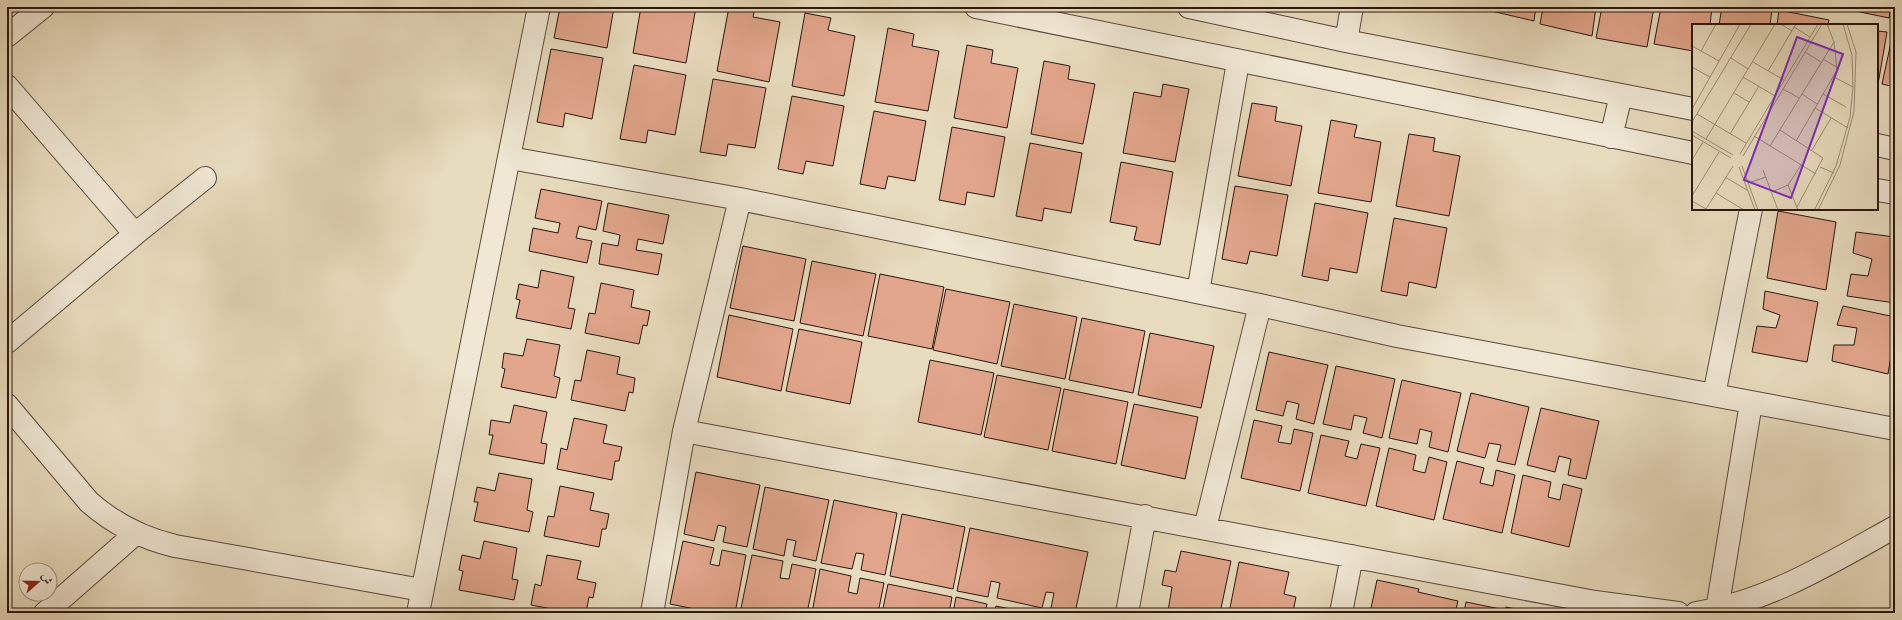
<svg xmlns="http://www.w3.org/2000/svg" width="1902" height="620" font-family="'IM FELL French Canon',Amiri,serif">
<rect width="100%" height="100%" fill="#e8dcbe"/>
<filter id="stains"><feTurbulence type="fractalNoise" baseFrequency=".005" numOctaves="4"/><feColorMatrix values="0 0 0 0 .2 0 0 0 0 .09 0 0 0 0 .02 0 0 0 .5 -.17"/></filter>
<radialGradient id="worn" r=".72"><stop offset=".6" stop-color="#630" stop-opacity="0"/><stop offset="1" stop-color="#630" stop-opacity=".3"/></radialGradient>
<path fill="#e2a68c" stroke="#2a160e" d="M 560,7 L 614,7 L 607,48 L 554,38 Z
M 641,7 L 696,7 L 686,63 L 633,53 Z
M 729,7 L 755,7 L 753,17 L 780,22 L 769,82 L 717,71 Z
M 1451,7 L 1478,7 L 1477,11 Z
M 1483,7 L 1536,7 L 1534,21 L 1483,9 Z
M 1543,7 L 1596,7 L 1592,36 L 1540,24 Z
M 1602,7 L 1654,7 L 1647,47 L 1596,38 Z
M 1661,7 L 1712,7 L 1710,25 L 1693,25 L 1693,51 L 1654,44 Z
M 1722,7 L 1760,7 L 1772,9 L 1770,25 L 1719,25 Z
M 1836,7 L 1891,7 L 1889,18 Z
M 1779,10 L 1829,20 L 1828,25 L 1777,25 Z
M 805,13 L 831,18 L 828,30 L 855,36 L 844,96 L 792,86 Z
M 888,28 L 914,34 L 912,46 L 939,51 L 928,111 L 875,102 Z
M 1877,31 L 1887,32 L 1877,90 Z
M 1893,33 L 1895,33 L 1895,87 L 1882,84 Z
M 967,45 L 993,50 L 991,63 L 1018,68 L 1007,128 L 954,118 Z
M 551,49 L 603,58 L 592,119 L 565,113 L 563,127 L 537,122 Z
M 1044,61 L 1070,66 L 1068,79 L 1095,84 L 1083,144 L 1031,134 Z
M 634,65 L 686,75 L 675,135 L 648,130 L 646,143 L 620,139 Z
M 713,79 L 766,88 L 755,148 L 728,144 L 726,156 L 700,152 Z
M 1163,84 L 1189,89 L 1175,162 L 1123,153 L 1134,92 L 1161,97 Z
M 792,96 L 844,106 L 833,166 L 806,161 L 803,174 L 778,169 Z
M 1252,103 L 1277,107 L 1275,121 L 1302,126 L 1291,186 L 1238,176 Z
M 874,111 L 926,121 L 915,181 L 888,176 L 885,189 L 860,184 Z
M 1331,120 L 1357,125 L 1354,137 L 1381,142 L 1371,202 L 1318,193 Z
M 952,127 L 1005,137 L 994,197 L 967,192 L 965,205 L 939,200 Z
M 1409,134 L 1435,138 L 1433,151 L 1460,156 L 1449,216 L 1396,206 Z
M 1030,143 L 1082,153 L 1071,213 L 1044,208 L 1042,221 L 1016,216 Z
M 1121,162 L 1173,172 L 1160,245 L 1134,240 L 1137,227 L 1110,222 Z
M 1235,186 L 1288,195 L 1277,256 L 1250,251 L 1247,264 L 1222,259 Z
M 541,189 L 602,201 L 596,230 L 579,226 L 576,238 L 592,241 L 587,263 L 529,251 L 533,228 L 558,233 L 560,223 L 535,218 Z
M 608,203 L 669,215 L 663,244 L 638,239 L 636,250 L 662,254 L 658,275 L 599,264 L 602,243 L 618,246 L 620,235 L 603,231 Z
M 1315,203 L 1368,213 L 1357,273 L 1330,268 L 1328,281 L 1302,276 Z
M 1778,211 L 1836,222 L 1826,290 L 1767,278 Z
M 1394,218 L 1447,228 L 1436,288 L 1409,282 L 1407,296 L 1381,291 Z
M 1856,232 L 1895,237 L 1895,303 L 1847,296 L 1851,274 L 1868,276 L 1872,259 L 1853,253 Z
M 743,246 L 806,259 L 794,321 L 730,308 Z
M 812,261 L 876,274 L 863,336 L 800,323 Z
M 541,270 L 574,277 L 568,308 L 575,309 L 571,329 L 516,318 L 520,300 L 516,299 L 519,284 L 538,288 Z
M 880,274 L 944,287 L 932,349 L 868,336 Z
M 601,283 L 634,290 L 631,307 L 650,311 L 647,326 L 643,325 L 639,344 L 585,333 L 589,313 L 595,314 Z
M 946,289 L 1010,302 L 997,364 L 933,350 Z
M 1765,291 L 1818,302 L 1807,362 L 1752,352 L 1757,326 L 1776,328 L 1780,315 L 1763,309 Z
M 1014,304 L 1077,317 L 1065,379 L 1001,366 Z
M 1843,306 L 1895,317 L 1895,332 L 1888,374 L 1832,361 L 1834,345 L 1854,345 L 1857,328 L 1837,325 Z
M 729,315 L 793,329 L 781,391 L 717,377 Z
M 1082,318 L 1145,331 L 1133,393 L 1069,380 Z
M 799,329 L 862,342 L 850,404 L 786,391 Z
M 1150,333 L 1214,346 L 1201,408 L 1138,395 Z
M 527,339 L 560,345 L 554,376 L 560,378 L 556,398 L 501,387 L 505,369 L 502,368 L 504,353 L 523,356 Z
M 587,350 L 620,357 L 617,374 L 635,378 L 633,393 L 629,392 L 625,411 L 571,400 L 575,380 L 581,381 Z
M 1269,352 L 1328,365 L 1314,424 L 1296,419 L 1299,404 L 1287,401 L 1283,416 L 1256,410 Z
M 930,360 L 994,373 L 981,435 L 918,422 Z
M 1336,366 L 1395,379 L 1382,438 L 1363,433 L 1367,418 L 1354,415 L 1351,430 L 1323,424 Z
M 997,375 L 1061,388 L 1048,450 L 984,437 Z
M 1402,380 L 1461,393 L 1448,452 L 1429,447 L 1432,432 L 1420,429 L 1417,444 L 1389,438 Z
M 1064,389 L 1128,402 L 1116,464 L 1052,451 Z
M 1471,393 L 1529,407 L 1515,465 L 1497,461 L 1501,445 L 1489,443 L 1485,458 L 1457,451 Z
M 1134,404 L 1198,417 L 1185,479 L 1121,465 Z
M 514,405 L 547,412 L 541,443 L 547,444 L 544,464 L 489,454 L 493,435 L 489,435 L 491,420 L 510,423 Z
M 1541,408 L 1599,421 L 1586,479 L 1568,475 L 1571,459 L 1559,456 L 1555,472 L 1527,465 Z
M 574,418 L 607,425 L 603,443 L 622,447 L 619,461 L 615,461 L 612,480 L 557,469 L 561,448 L 567,450 Z
M 1254,420 L 1282,426 L 1278,442 L 1291,444 L 1294,429 L 1313,433 L 1300,491 L 1241,478 Z
M 1321,435 L 1349,441 L 1345,456 L 1357,459 L 1361,444 L 1380,448 L 1366,506 L 1308,493 Z
M 1389,448 L 1416,455 L 1413,470 L 1425,473 L 1429,457 L 1447,462 L 1434,520 L 1376,506 Z
M 1457,461 L 1484,468 L 1480,483 L 1493,486 L 1496,470 L 1515,475 L 1502,533 L 1443,519 Z
M 696,472 L 760,485 L 747,547 L 723,542 L 726,527 L 718,525 L 714,541 L 684,534 Z
M 499,473 L 532,479 L 527,510 L 533,512 L 529,532 L 474,521 L 478,502 L 474,502 L 477,487 L 495,491 Z
M 1523,475 L 1551,482 L 1548,497 L 1560,500 L 1563,484 L 1582,489 L 1569,547 L 1511,533 Z
M 560,486 L 594,493 L 590,510 L 609,514 L 606,529 L 602,529 L 599,547 L 544,536 L 548,516 L 554,517 Z
M 765,487 L 829,500 L 816,561 L 793,556 L 796,541 L 787,539 L 784,556 L 753,549 Z
M 834,500 L 897,513 L 885,575 L 861,570 L 864,554 L 856,553 L 852,569 L 821,563 Z
M 902,514 L 965,527 L 953,589 L 890,576 Z
M 970,528 L 1088,552 L 1075,613 L 1051,608 L 1054,593 L 1046,592 L 1042,608 L 997,598 L 1000,583 L 991,581 L 988,597 L 957,591 Z
M 484,541 L 517,548 L 512,579 L 518,580 L 514,600 L 459,590 L 463,571 L 459,570 L 462,555 L 480,559 Z
M 683,541 L 714,548 L 710,564 L 719,566 L 722,550 L 746,555 L 735,613 L 715,613 L 670,604 Z
M 1181,551 L 1231,561 L 1220,613 L 1178,613 L 1168,611 L 1172,587 L 1162,585 L 1165,570 L 1176,572 Z
M 547,555 L 581,561 L 577,579 L 596,583 L 593,598 L 589,597 L 586,613 L 573,613 L 531,605 L 535,584 L 541,586 Z
M 752,555 L 783,561 L 780,578 L 789,579 L 792,564 L 816,569 L 807,613 L 740,613 Z
M 1239,562 L 1289,572 L 1284,594 L 1296,597 L 1293,612 L 1282,610 L 1281,613 L 1229,613 Z
M 820,569 L 851,576 L 848,592 L 857,594 L 860,578 L 884,583 L 878,613 L 812,613 Z
M 1377,580 L 1419,589 L 1418,592 L 1458,601 L 1455,613 L 1370,613 Z
M 888,584 L 952,597 L 949,613 L 882,613 Z
M 956,597 L 987,604 L 985,613 L 953,613 Z
M 1466,602 L 1505,610 L 1506,607 L 1534,613 L 1464,613 Z
M 996,606 L 1030,613 L 994,613 Z"/>
<g fill="none" stroke-linecap="round" stroke-linejoin="round">
<g stroke="#5a483a" stroke-width="24">
<path id="street" d="M 976,7 L 1693,153
M 1189,7 L 1346,41 L 1693,109
M 7,36 L 43,7
M 1346,41 L 1352,7
M 7,86 L 135,234
M 1611,137 L 1621,95
M 1877,145 L 1895,149
M 510,158 L 740,199 L 1260,305 L 1397,336 L 1895,429
M 1877,190 L 1895,193
M 1198,292 L 1238,62
M 7,342 L 135,234 L 205,178
M 1714,395 L 1751,209
M 7,405 L 89,502 C 115,525 142,538 175,546 L 422,590
M 684,431 L 1595,602 L 1678,613
M 1205,528 L 1260,305
M 1717,610 L 1751,403
M 45,613 L 135,534
M 418,613 L 539,7
M 652,613 L 684,431 L 740,199
M 1127,613 L 1145,516
M 1341,613 L 1352,556
M 1696,613 C 1768,602 1832,562 1895,527"/>
</g>
<use href="#street" stroke="#f0e8d5" stroke-width="22"/>
</g>
<g transform="translate(1692 24)">
<rect width="186" height="186" fill="#e8dcbe"/>
<path fill="none" stroke="#9c8d78" stroke-width="1" d="M 89,0 L 100,7M 102,3 L 118,13M 0,22 L 27,37M 9,27 L 24,0M 113,28 L 129,38M 39,34 L 56,45M 131,35 L 146,44M 61,38 L 92,56M 0,43 L 18,53M 76,47 L 104,0M 51,53 L 83,72M 142,53 L 161,63M 91,65 L 107,74M 42,69 L 57,78M 110,70 L 125,80M 131,70 L 154,83M 123,84 L 156,104M 0,85 L 48,0M 5,90 L 54,119M 0,98 L 59,0M 88,106 L 131,134 L 105,183M 0,107 L 41,131M 38,110 L 67,62M 0,111 L 39,134M 62,112 L 124,150M 14,115 L 83,0M 104,117 L 145,46 L 142,18 L 135,0M 78,122 L 142,18M 120,126 L 139,94M 48,130 L 126,0M 51,132 L 130,0M 0,136 L 11,118M 50,142 L 66,186M 47,143 L 63,186M 128,143 L 142,149M 71,146 L 86,186M 33,153 L 55,166M 56,159 L 74,153M 96,161 L 106,186M 80,168 L 96,161 L 109,141M 24,169 L 52,186M 0,172 L 27,128M 0,177 L 14,185M 14,185 L 41,142M 123,185 L 144,142 L 158,93 L 161,63 L 160,31 L 151,0M 126,186 L 148,141 L 162,87 L 164,28 L 155,0"/>
<path fill="#7b2cbf" fill-opacity="0.15" stroke="#7b2cbf" stroke-width="2" d="M 105,13 L 151,30 L 99,174 L 52,156 Z"/>
<rect width="186" height="186" fill="none" stroke="#2a160e" stroke-width="2"/>
</g>
<rect width="1902" height="620" fill="none" stroke="#e8dcbe" stroke-width="24"/>
<rect x="8" y="8" width="1886" height="604" fill="none" stroke="#2a160e" stroke-width="2"/>
<rect x="12" y="12" width="1878" height="596" fill="none" stroke="#2a160e"/>
<g transform="translate(38 582) rotate(70)"><circle r="19" fill="#f0e8d5" stroke="#a19485"/>
<path d="M0-3L7 15L0 10L-7 15Z" fill="#8f2418"/>
<text y="-6" font-size="11" font-weight="bold" text-anchor="middle" fill="#2a160e">ش</text>
</g>
<rect width="100%" height="100%" filter="url(#stains)"/>
<rect width="100%" height="100%" fill="url(#worn)"/>
</svg>
